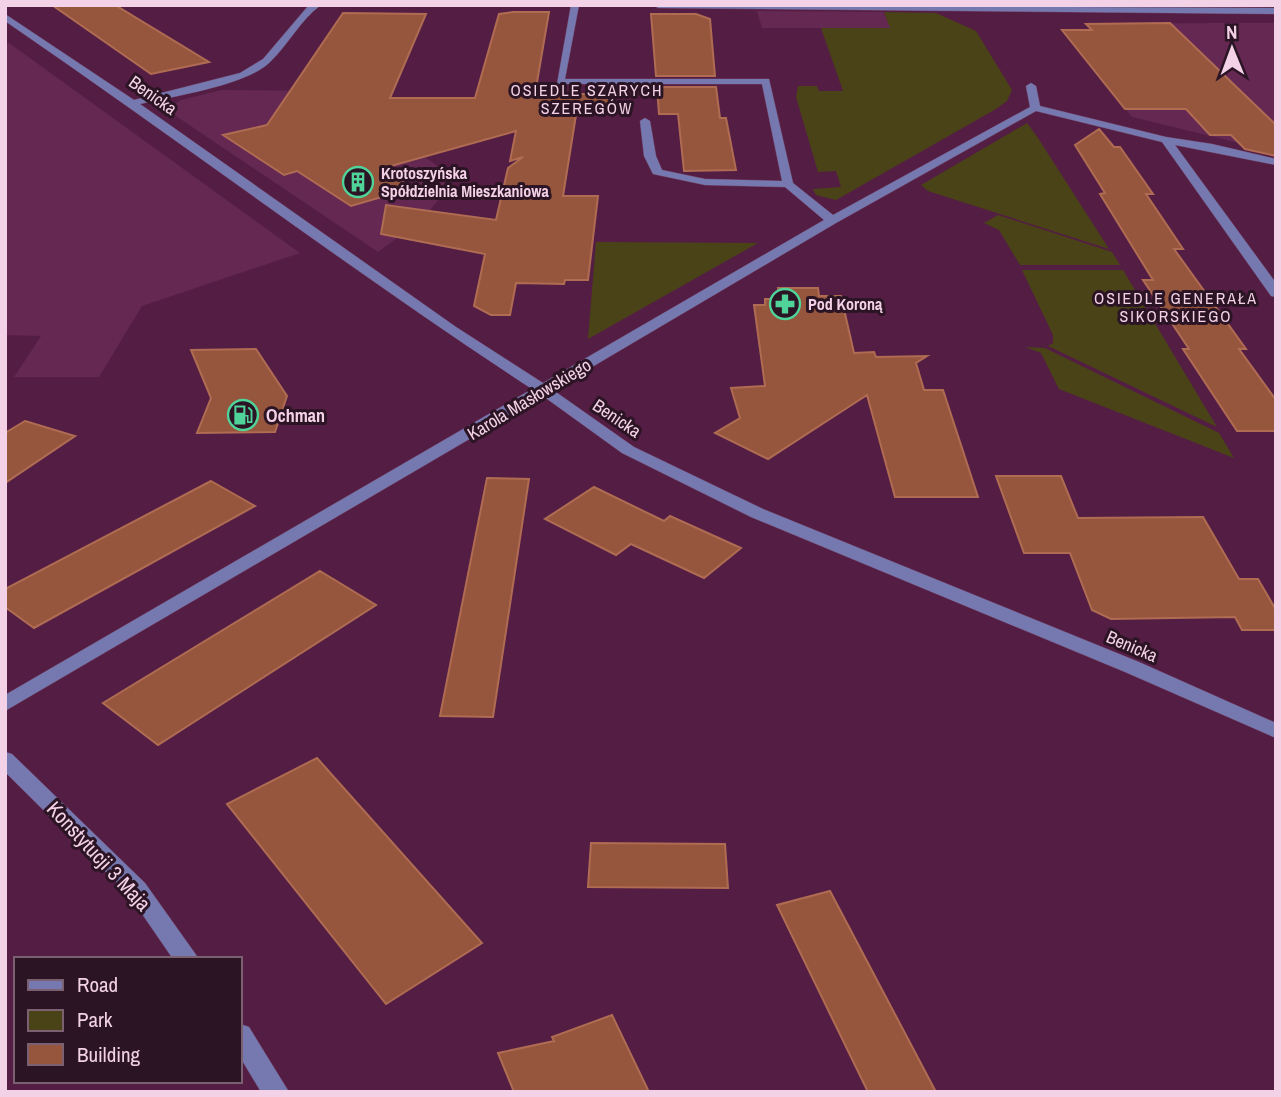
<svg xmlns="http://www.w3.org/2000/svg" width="1281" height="1097" font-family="'Archivo Narrow',sans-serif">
<rect width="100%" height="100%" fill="#541e44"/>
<path fill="#642852" d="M 757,11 L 883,12 L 891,28 L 762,28 Z
M 1211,23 L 1276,23 L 1276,152 L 1132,117 L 1062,30 L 1091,30 L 1086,24 Z
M 9,43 L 88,100 L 300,253 L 142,306 L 99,377 L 14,377 L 41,336 L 5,335 L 5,46 Z
M 221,90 L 334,91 L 447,173 L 442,195 L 424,218 L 378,252 L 167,110 L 181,100 Z"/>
<path fill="#4a4317" d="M 884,12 L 936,13 L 976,31 L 1012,90 L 1007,101 L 996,109 L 836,200 L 816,195 L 813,189 L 841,187 L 836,171 L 818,172 L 796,97 L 798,86 L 817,86 L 819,91 L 843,91 L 821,28 L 890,28 Z
M 1027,123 L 1038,138 L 1109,249 L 928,191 L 921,185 Z
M 998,215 L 1112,252 L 1120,265 L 1020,265 L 999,230 L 984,223 Z
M 596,242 L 758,243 L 588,339 Z
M 1022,270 L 1123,270 L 1217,427 L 1048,346 L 1053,343 L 1053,335 Z
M 1025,347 L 1045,348 L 1219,433 L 1234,458 L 1059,389 L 1041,353 Z"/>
<path fill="#96553d" stroke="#af6c53" stroke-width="2" d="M 52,5 L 115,5 L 209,62 L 151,74 Z
M 513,12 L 549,12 L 535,94 L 608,94 L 610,106 L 576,115 L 563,196 L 598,196 L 588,280 L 565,280 L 564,284 L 516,283 L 510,315 L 491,315 L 474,306 L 485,254 L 381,234 L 386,205 L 496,220 L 508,168 L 523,157 L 510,161 L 516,131 L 380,169 L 413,188 L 351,206 L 297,171 L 284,175 L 223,135 L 267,125 L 343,13 L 426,14 L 390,98 L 475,98 L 499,14 Z
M 651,14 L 696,14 L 710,19 L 715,76 L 656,76 Z
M 1170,23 L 1276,125 L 1276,156 L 1245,149 L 1231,135 L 1210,135 L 1186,109 L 1125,109 L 1062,30 L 1092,30 L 1086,24 Z
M 657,87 L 716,87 L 720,118 L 726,118 L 736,170 L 684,171 L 678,114 L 659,114 Z
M 1099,129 L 1114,147 L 1120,147 L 1153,194 L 1146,194 L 1183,249 L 1174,249 L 1246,349 L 1239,349 L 1276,400 L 1276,431 L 1237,431 L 1183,349 L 1189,349 L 1143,280 L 1153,280 L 1100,194 L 1105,193 L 1075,145 Z
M 778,288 L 818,288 L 819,296 L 841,296 L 854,353 L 874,352 L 876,357 L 927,356 L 916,363 L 924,390 L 943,390 L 978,497 L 895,497 L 867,395 L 768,459 L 715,433 L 740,418 L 731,388 L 765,386 L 754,305 L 765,305 L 765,299 L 780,299 Z
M 256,349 L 287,396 L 275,432 L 197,433 L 211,398 L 191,350 Z
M 25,421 L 75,436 L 5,483 L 5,433 Z
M 996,476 L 1061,476 L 1078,518 L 1203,517 L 1239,579 L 1258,579 L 1276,610 L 1276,630 L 1242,630 L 1235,617 L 1111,619 L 1092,610 L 1070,553 L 1024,553 Z
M 487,478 L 529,479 L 493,717 L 440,716 Z
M 211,481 L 255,506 L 34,628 L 5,607 L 5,589 Z
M 594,487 L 664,521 L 670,516 L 741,548 L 704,578 L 631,544 L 616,555 L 545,519 Z
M 320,571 L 376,605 L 158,745 L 103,703 Z
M 317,758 L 482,943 L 386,1004 L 227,804 Z
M 591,843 L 725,844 L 728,888 L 588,887 Z
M 830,891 L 936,1092 L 868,1092 L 777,905 Z
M 612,1015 L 649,1092 L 514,1092 L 498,1053 L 554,1041 L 552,1037 Z"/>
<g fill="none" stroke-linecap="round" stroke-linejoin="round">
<g stroke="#713e61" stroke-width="1">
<path id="minor" d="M 309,5 L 321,5 C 300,20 289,44 270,62 C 247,85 174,96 140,104 L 456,327 L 543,383 L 824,220 L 785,187 L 705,185 L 653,174 L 644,156 L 640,121 L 645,118 L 650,121 L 656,156 L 662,170 L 705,179 L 782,181 L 762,84 L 557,84 L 571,5 L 579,5 L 565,79 L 769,79 L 793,183 L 833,215 L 1030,107 L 1026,86 L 1031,83 L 1036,86 L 1040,106 L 1166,137 L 1212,144 L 1276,159 L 1276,165 L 1175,145 L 1276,283 L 1276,297 L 1271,296 L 1162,142 L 1036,111 L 836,223 L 553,390 L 634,447 L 763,509 L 1139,662 L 1276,723 L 1276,738 L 1125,672 L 751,517 L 622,453 L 543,396 L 5,711 L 5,695 L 532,389 C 353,272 182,142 5,21 L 5,14 L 134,100 L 240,73 L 263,59 Z
M 654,5 L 1276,8 L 1276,14 L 658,8 Z
M 5,752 L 12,754 L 145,883 L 199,959 L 173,959 L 129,895 L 5,772 Z
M 240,1024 L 249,1027 L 289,1092 L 261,1092 L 240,1057 Z"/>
</g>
<use href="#minor" fill="#7579b0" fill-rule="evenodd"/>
</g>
<defs>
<g id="building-ring" transform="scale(1.575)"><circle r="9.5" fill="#2b1424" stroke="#4fd399" stroke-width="1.5"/><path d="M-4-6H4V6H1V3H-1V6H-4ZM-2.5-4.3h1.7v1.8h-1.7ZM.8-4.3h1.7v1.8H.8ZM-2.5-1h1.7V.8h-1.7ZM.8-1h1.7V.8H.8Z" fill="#4fd399"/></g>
<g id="pharmacy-ring" transform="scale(1.575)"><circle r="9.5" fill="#2b1424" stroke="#4fd399" stroke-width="1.5"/><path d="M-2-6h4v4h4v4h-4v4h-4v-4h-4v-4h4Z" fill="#4fd399"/></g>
<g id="fuel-ring" transform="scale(1.575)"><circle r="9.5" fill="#2b1424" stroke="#4fd399" stroke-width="1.5"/><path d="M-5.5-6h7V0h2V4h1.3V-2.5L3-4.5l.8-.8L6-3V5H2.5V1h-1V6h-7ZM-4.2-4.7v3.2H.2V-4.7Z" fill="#4fd399"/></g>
</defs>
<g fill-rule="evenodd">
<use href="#building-ring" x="358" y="182"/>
<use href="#pharmacy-ring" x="785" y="304"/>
<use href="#fuel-ring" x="243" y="415"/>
</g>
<g text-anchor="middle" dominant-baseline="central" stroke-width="6" stroke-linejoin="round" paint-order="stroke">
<g font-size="16" letter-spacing="2" fill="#f3d1e6" stroke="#2b1424">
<text x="587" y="90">OSIEDLE SZARYCH<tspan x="587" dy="18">SZEREGÓW</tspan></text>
<text x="1176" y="298">OSIEDLE GENERAŁA<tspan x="1176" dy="18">SIKORSKIEGO</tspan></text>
</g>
<g font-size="16" font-weight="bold" fill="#f3d1e6" stroke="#2b1424" text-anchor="start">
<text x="381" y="173">Krotoszyńska<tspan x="381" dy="18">Spółdzielnia Mieszkaniowa</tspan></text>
<text x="808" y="304">Pod Koroną</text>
</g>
<g font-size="18" fill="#f3d1e6" stroke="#2b1424">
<text transform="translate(153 95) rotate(35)">Benicka</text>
<text transform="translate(529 399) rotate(-31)">Karola Masłowskiego</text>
<text transform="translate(617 418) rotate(34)">Benicka</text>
<text transform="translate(1132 646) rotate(23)">Benicka</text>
</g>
<g font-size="18" font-weight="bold" fill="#f3d1e6" stroke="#2b1424" text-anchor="start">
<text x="266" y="415">Ochman</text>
</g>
<g font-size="21" fill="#f3d1e6" stroke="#2b1424">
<text transform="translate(99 856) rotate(47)">Konstytucji 3 Maja</text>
</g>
</g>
<rect width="1281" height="1097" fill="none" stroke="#f3d1e6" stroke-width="14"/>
<rect x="14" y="957" width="228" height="126" fill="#2b1424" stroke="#7b6072" stroke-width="2"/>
<rect x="28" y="980" width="35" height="10" fill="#7579b0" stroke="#7b6072" stroke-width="2"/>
<text x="77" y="992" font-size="21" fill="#f3d1e6">Road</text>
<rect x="28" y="1010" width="35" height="21" fill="#4a4317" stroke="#7b6072" stroke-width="2"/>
<text x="77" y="1027" font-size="21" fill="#f3d1e6">Park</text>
<rect x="28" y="1044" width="35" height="21" fill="#96553d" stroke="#7b6072" stroke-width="2"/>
<text x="77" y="1062" font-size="21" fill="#f3d1e6">Building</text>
<g transform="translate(1232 49) rotate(359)" stroke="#2b1424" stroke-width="5" paint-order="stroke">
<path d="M0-5L12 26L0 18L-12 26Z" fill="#f3d1e6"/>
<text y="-10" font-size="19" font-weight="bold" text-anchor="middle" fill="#f3d1e6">N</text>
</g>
</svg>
